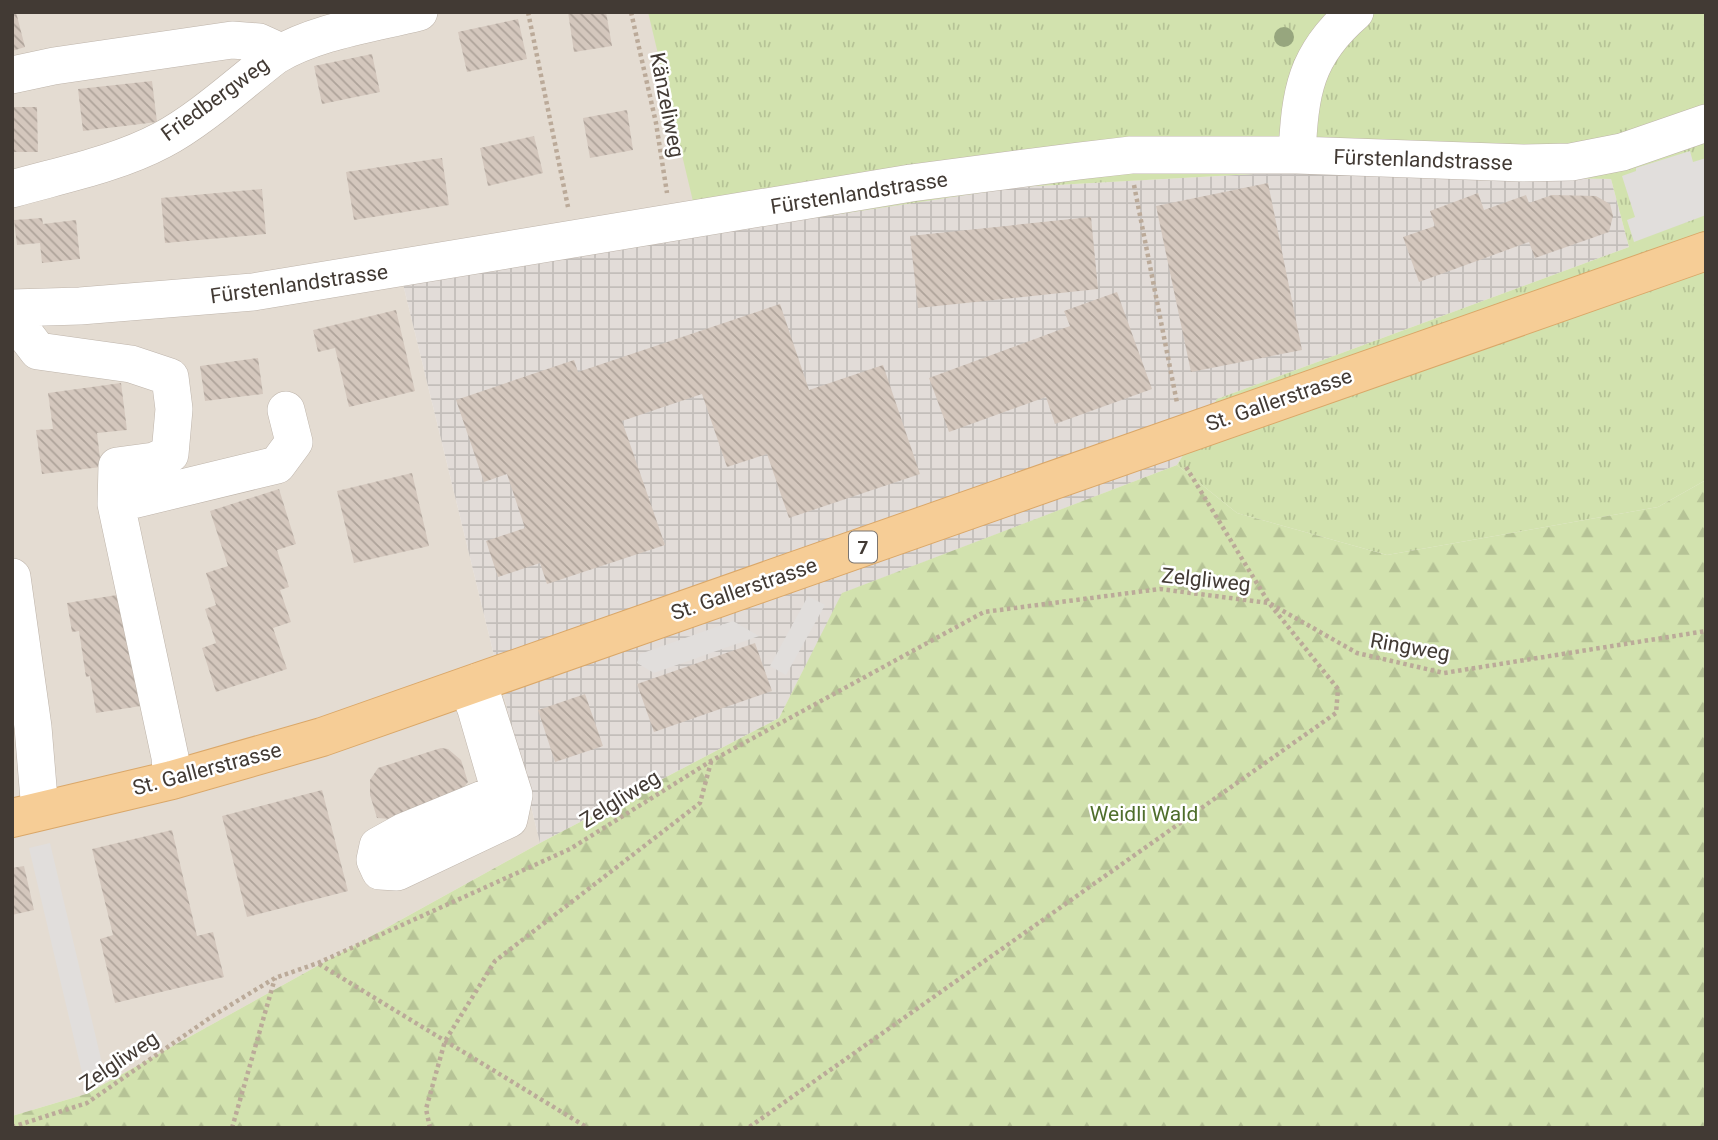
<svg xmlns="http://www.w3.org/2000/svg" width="1718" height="1140" font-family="Roboto,sans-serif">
<defs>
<pattern id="industrial-grid" width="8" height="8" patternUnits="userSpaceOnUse" patternTransform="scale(1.75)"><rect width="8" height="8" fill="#e2dcd8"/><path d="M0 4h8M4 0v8" fill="none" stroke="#c3beba"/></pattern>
<pattern id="grass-tufts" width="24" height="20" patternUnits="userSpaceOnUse" patternTransform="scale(1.75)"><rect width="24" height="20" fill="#d2e2ae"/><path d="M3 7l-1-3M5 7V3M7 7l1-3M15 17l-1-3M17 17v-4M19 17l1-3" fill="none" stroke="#b6c396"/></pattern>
<pattern id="forest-firs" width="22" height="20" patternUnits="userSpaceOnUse" patternTransform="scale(1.75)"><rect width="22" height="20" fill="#d2e2ae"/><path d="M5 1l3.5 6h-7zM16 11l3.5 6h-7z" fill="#b6c396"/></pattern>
<pattern id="building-back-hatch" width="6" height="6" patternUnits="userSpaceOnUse" patternTransform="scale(1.75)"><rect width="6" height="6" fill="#d4c7bd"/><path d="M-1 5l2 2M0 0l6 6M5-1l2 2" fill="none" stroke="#aea39a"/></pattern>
</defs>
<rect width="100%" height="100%" fill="#f0eae3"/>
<path fill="#e4dcd2" d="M 12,12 L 655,12 L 722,231 L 403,284 L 540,843 L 86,1094 L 12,1116 Z"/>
<path fill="url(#industrial-grid)" d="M 1274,173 L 1611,179 L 1629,247 L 1217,399 L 1177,465 L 843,593 L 779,718 L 540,843 L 403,284 L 722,231 L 1020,187 Z"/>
<path fill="url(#grass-tufts)" d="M 648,12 L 1706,12 L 1706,480 L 1658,507 L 1387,555 L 1237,513 L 1177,465 L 1217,399 L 1629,247 L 1611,179 L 1274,173 L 1020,187 L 701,235 Z"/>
<path fill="url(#forest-firs)" d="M 1177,465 L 1237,513 L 1387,555 L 1658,507 L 1706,480 L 1706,1128 L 12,1128 L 12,1116 L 86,1094 L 540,843 L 779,718 L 842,593 Z"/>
<path fill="#e1dedc" d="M 1690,151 L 1693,162 L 1706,158 L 1706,215 L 1634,242 L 1627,220 L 1635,217 L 1622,176 L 1636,171 L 1636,168 Z
M 808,596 L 825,605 L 786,675 L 770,666 Z
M 733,621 L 759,636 L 654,673 L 637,663 L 640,654 Z
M 50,843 L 105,1076 L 84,1081 L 29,848 Z"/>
<path fill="url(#building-back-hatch)" d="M 12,12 L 16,12 L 25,47 L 12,51 Z
M 568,12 L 606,12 L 612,46 L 574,52 Z
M 518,19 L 527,59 L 467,72 L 458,32 Z
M 372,54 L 380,92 L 322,104 L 314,66 Z
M 152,81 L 157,122 L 83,131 L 78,89 Z
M 12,107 L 37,107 L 38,152 L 12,152 Z
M 627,110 L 633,150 L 590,158 L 583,118 Z
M 534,136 L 543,173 L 488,186 L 480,148 Z
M 442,158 L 449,205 L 354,220 L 346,172 Z
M 1268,183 L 1302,350 L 1191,372 L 1156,206 Z
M 262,189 L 266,234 L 165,243 L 161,198 Z
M 1478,193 L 1484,210 L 1526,195 L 1529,203 L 1552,195 L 1596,196 L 1610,204 L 1613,216 L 1609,232 L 1535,258 L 1529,242 L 1419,282 L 1403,237 L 1435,226 L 1430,211 Z
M 1091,217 L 1098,289 L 918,308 L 910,236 Z
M 42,218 L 43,224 L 76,220 L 80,259 L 42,263 L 40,243 L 17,245 L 14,220 Z
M 1117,292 L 1152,389 L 1055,424 L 1046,397 L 949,432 L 929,378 L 1070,326 L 1064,311 Z
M 780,304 L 809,390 L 883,365 L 920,474 L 789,518 L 767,454 L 727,467 L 702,394 L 622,421 L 665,545 L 547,584 L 540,563 L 498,577 L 486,541 L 525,528 L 507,474 L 484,482 L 456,400 L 574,360 L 578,372 Z
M 396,310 L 415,391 L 349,407 L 335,348 L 318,352 L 313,330 Z
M 258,358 L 263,394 L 205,401 L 200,366 Z
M 121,383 L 127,430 L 97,433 L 101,467 L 42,474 L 36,430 L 53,429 L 48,393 Z
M 412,473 L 429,546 L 354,563 L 337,491 Z
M 279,489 L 296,544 L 277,550 L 289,587 L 280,590 L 291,622 L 273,628 L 287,669 L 216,692 L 202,648 L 216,643 L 205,609 L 216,605 L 206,573 L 228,566 L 210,511 Z
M 123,594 L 141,706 L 96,713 L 90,676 L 86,677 L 79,631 L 72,632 L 67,603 Z
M 755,643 L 772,691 L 654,732 L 637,684 Z
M 585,694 L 603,746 L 555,762 L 538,710 Z
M 441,748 L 448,749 L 461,760 L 468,782 L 441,814 L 421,821 L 377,818 L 370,795 L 370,780 L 378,768 Z
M 322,790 L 348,891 L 247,917 L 222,816 Z
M 172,830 L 197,936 L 213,932 L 224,977 L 115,1003 L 100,939 L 113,935 L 92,849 Z
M 24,866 L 34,910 L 12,915 L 12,868 Z"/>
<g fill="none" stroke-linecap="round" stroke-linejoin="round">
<g stroke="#beb4aa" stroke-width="38">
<path id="minor" d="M 12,75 L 54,66 L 232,40 L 259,42 L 281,52
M 1297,155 C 1300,92 1305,55 1355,12
M 12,189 C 61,175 117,164 162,140 C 200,120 240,83 275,56 C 317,31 372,24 419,12
M 12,308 L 80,306 L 253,292 L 911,183 L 1079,161 L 1131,155 L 1297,155 L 1523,163 L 1571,162 L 1622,152 L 1706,123
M 12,317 L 38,351 L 131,364 L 170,377 L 174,409 L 170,454 L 154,461 L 117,466 L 116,504 L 170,757 L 172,780
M 116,504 L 277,465 L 294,442 L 286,410
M 12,577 L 33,727 L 40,811
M 467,686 L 476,709 L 500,792 L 405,831 L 378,846 L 375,860 L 380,871 L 397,872 L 509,819 L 514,795 L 478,682"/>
</g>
<g stroke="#daa768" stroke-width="40">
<path id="major" d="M 12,818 L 172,780 L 322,737 L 1706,251"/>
</g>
<path stroke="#ba9" stroke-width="4.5" stroke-dasharray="3.5 3.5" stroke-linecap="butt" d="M 528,12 L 568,207
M 631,12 L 656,123 L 667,193
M 1134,185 L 1177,403
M 1186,467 L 1269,603 L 1357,653 L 1444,673 L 1706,631
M 319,964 L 588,1128
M 12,1127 L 87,1103 L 214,1015 L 275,978 L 318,963 L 570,849 L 711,761 L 984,612 L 1160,589 L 1269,603 L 1338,689 L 1336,713 L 748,1128
M 232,1128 L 275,978
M 430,1128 L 426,1109 L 445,1041 L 495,961 L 700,803 L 711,762"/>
<use href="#minor" stroke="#fff" stroke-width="37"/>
<use href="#major" stroke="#f6cd96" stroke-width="38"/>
</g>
<circle fill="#97a67e" cx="1284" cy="37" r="10"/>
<g text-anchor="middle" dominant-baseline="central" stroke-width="5" stroke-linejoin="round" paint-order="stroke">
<rect fill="#fff" stroke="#7b7571" stroke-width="2" x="849" y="531.5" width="28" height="31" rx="5"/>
<g font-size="19" font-weight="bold" fill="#423a34">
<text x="863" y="547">7</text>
</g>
<g font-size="21" fill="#423a34" stroke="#fff">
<text transform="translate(215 99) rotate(-36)">Friedbergweg</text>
<text transform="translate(667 105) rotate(79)">Känzeliweg</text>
<text transform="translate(1423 160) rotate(2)">Fürstenlandstrasse</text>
<text transform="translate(859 193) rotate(-9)">Fürstenlandstrasse</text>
<text transform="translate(299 284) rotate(-8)">Fürstenlandstrasse</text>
<text transform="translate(1279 400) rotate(-19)">St. Gallerstrasse</text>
<text transform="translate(1206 580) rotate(6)">Zelgliweg</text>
<text transform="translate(744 589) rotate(-19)">St. Gallerstrasse</text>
<text transform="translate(1410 647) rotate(10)">Ringweg</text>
<text transform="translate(207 769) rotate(-15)">St. Gallerstrasse</text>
<text transform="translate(620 799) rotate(-32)">Zelgliweg</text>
<text transform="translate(119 1061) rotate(-34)">Zelgliweg</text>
</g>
<g font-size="21" fill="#4f6e2c" stroke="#fff">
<text x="1144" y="814">Weidli Wald</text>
</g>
</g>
<rect width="1718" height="1140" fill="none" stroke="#423a34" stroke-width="28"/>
</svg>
